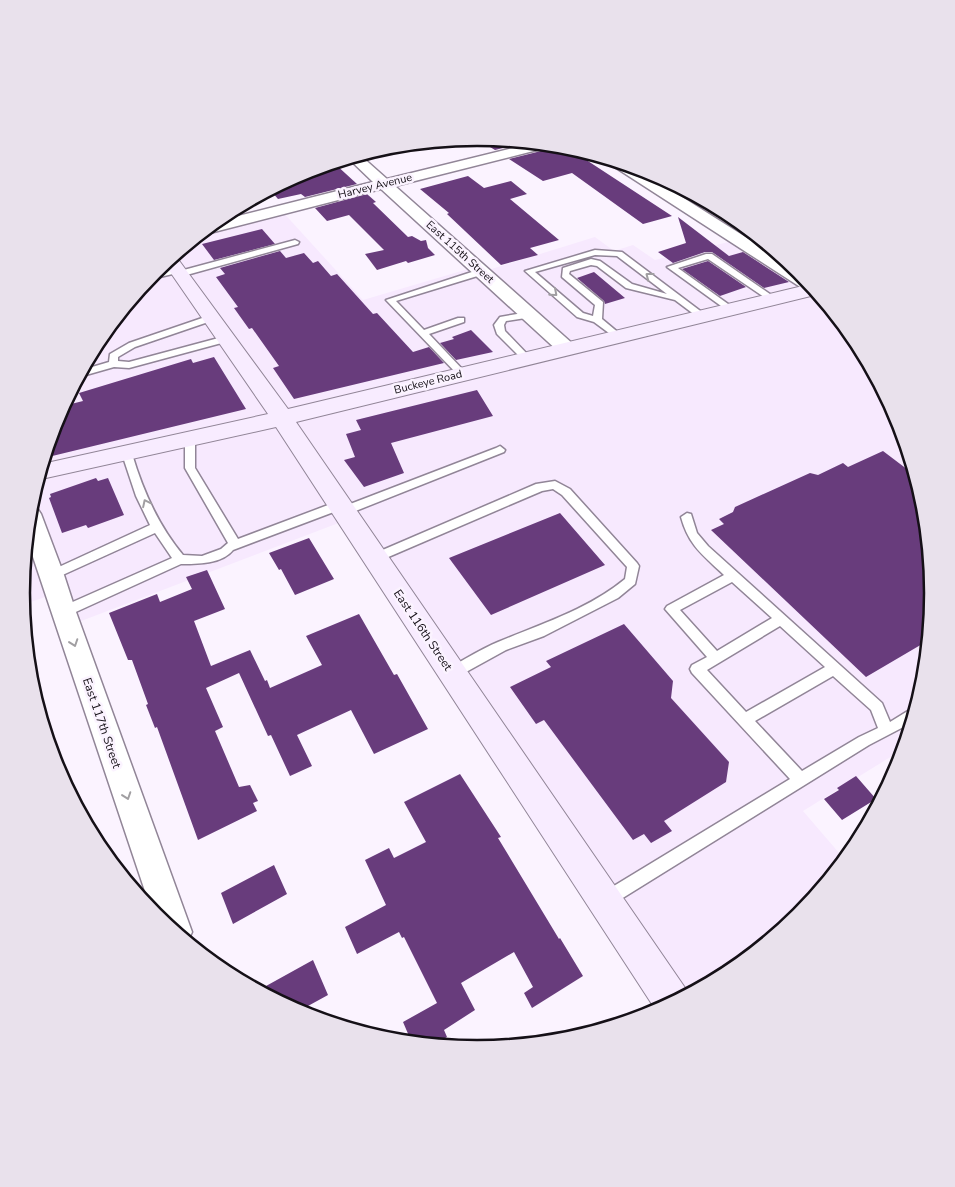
<svg xmlns="http://www.w3.org/2000/svg" width="955" height="1187" font-family="'Nunito Sans',sans-serif">
<rect width="100%" height="100%" fill="#fbf3ff"/>
<path fill="#f7e9fe" d="M 281,210 L 363,300 L 475,267 L 482,272 L 595,237 L 614,251 L 633,245 L 655,260 L 757,235 L 800,271 L 857,340 L 899,419 L 925,505 L 934,593 L 925,683 L 905,748 L 803,811 L 846,861 L 800,916 L 731,973 L 674,1003 L 349,519 L 68,626 L 57,593 L 22,605 L 21,593 L 30,504 L 56,419 L 92,351 L 104,348 L 100,338 L 155,271 L 206,229 Z"/>
<path fill="#683c7c" d="M 478,137 L 528,142 L 495,150 L 475,138 Z
M 553,145 L 568,147 L 568,148 L 672,216 L 643,224 L 572,173 L 543,181 L 509,159 L 549,149 Z
M 334,163 L 357,184 L 305,197 L 301,194 L 278,199 L 272,192 L 271,189 L 303,172 Z
M 468,176 L 484,188 L 511,181 L 527,194 L 510,199 L 559,240 L 530,248 L 538,255 L 501,265 L 447,214 L 449,213 L 420,189 Z
M 367,194 L 376,202 L 373,203 L 408,237 L 412,236 L 421,241 L 426,240 L 428,248 L 435,255 L 408,263 L 406,261 L 377,270 L 365,254 L 384,250 L 349,215 L 327,221 L 315,208 Z
M 678,217 L 729,256 L 743,252 L 789,282 L 764,288 L 712,252 L 705,252 L 673,263 L 658,252 L 686,243 Z
M 262,229 L 275,244 L 214,260 L 202,244 Z
M 280,251 L 286,258 L 304,253 L 313,263 L 318,261 L 331,276 L 337,274 L 373,314 L 377,313 L 413,352 L 429,347 L 444,363 L 294,399 L 273,368 L 279,366 L 252,328 L 249,329 L 234,308 L 238,307 L 216,277 L 225,274 L 220,268 Z
M 708,261 L 746,287 L 720,296 L 682,269 Z
M 594,272 L 625,298 L 605,304 L 604,301 L 577,278 Z
M 471,330 L 493,352 L 456,360 L 440,343 L 454,339 L 452,337 Z
M 214,357 L 246,409 L 44,458 L 56,419 L 63,406 L 83,401 L 79,393 L 191,359 L 193,363 Z
M 477,390 L 493,416 L 391,443 L 404,473 L 364,487 L 344,460 L 355,457 L 346,434 L 361,430 L 356,420 Z
M 883,451 L 916,476 L 925,505 L 934,594 L 929,640 L 866,677 L 711,530 L 724,524 L 719,519 L 733,512 L 735,507 L 810,473 L 818,475 L 843,463 L 848,467 Z
M 96,478 L 98,481 L 108,478 L 124,515 L 88,528 L 86,525 L 62,533 L 49,498 L 51,497 L 50,494 Z
M 560,513 L 605,565 L 491,615 L 449,558 Z
M 309,538 L 334,579 L 295,595 L 281,569 L 279,570 L 269,553 Z
M 207,570 L 225,609 L 194,621 L 211,666 L 250,650 L 265,681 L 267,680 L 270,688 L 322,665 L 306,636 L 359,614 L 394,675 L 397,674 L 428,729 L 374,754 L 351,710 L 297,735 L 312,766 L 290,776 L 271,735 L 268,736 L 239,673 L 206,688 L 223,727 L 215,731 L 239,787 L 250,785 L 258,801 L 253,803 L 257,811 L 198,840 L 157,727 L 155,728 L 146,705 L 148,704 L 132,660 L 128,660 L 109,613 L 157,594 L 160,602 L 192,589 L 186,577 Z
M 624,624 L 673,681 L 671,698 L 729,762 L 726,782 L 664,821 L 672,831 L 651,843 L 644,834 L 633,840 L 544,720 L 536,724 L 510,687 L 551,667 L 546,661 Z
M 460,774 L 501,837 L 498,838 L 559,939 L 560,938 L 583,976 L 532,1008 L 524,993 L 533,987 L 514,952 L 461,983 L 475,1010 L 444,1030 L 447,1037 L 433,1045 L 412,1043 L 403,1022 L 437,1003 L 404,937 L 402,938 L 399,932 L 357,954 L 345,927 L 386,905 L 365,860 L 389,848 L 394,858 L 426,842 L 404,802 Z
M 856,776 L 876,799 L 842,820 L 824,799 L 839,790 L 837,788 Z
M 274,865 L 287,894 L 233,924 L 221,893 Z
M 313,960 L 328,995 L 297,1012 L 257,991 Z"/>
<g fill="none" stroke-linecap="round" stroke-linejoin="round">
<g stroke="#918597" stroke-width="3">
<path id="lane" d="M 761,239 L 766,243 L 747,247 L 743,245 Z
M 295,240 L 299,242 L 298,244 L 183,276 L 177,276 L 177,273 L 147,280 C 154,272 170,267 180,268 L 180,271 Z
M 595,250 L 622,252 L 707,316 L 702,319 L 699,318 L 675,300 L 626,288 L 597,266 L 591,265 L 570,271 L 569,274 L 603,302 L 602,319 L 620,334 L 620,338 L 617,339 L 594,322 L 577,317 L 525,271 ZM 595,255 L 617,256 L 667,294 L 632,284 L 600,261 L 591,259 L 563,268 L 562,277 L 595,305 L 593,316 L 583,313 L 535,272 Z
M 706,254 L 712,254 L 777,299 L 773,302 L 770,301 L 708,259 L 678,268 L 735,309 L 734,311 L 728,311 L 667,267 Z
M 481,269 L 484,270 L 484,274 L 396,301 L 424,330 L 458,318 L 464,318 L 464,322 L 429,334 L 465,372 L 465,376 L 459,376 L 386,300 Z
M 529,312 L 532,313 L 532,317 L 506,321 L 504,325 L 505,331 L 531,358 L 526,361 L 523,360 L 497,334 L 494,325 L 500,317 Z
M 211,315 L 216,318 L 214,320 L 135,347 L 118,357 L 118,361 L 129,362 L 226,336 L 231,339 L 229,341 L 129,368 L 114,367 L 79,377 L 82,370 L 109,362 L 110,354 L 129,343 Z
M 190,437 L 195,440 L 195,468 L 238,539 L 336,502 L 344,502 L 345,506 L 496,448 L 500,446 L 505,450 L 504,452 L 348,514 L 340,514 L 339,510 L 233,550 C 222,564 198,564 181,564 L 67,616 L 59,616 L 57,612 L 59,608 L 172,558 L 155,533 L 56,578 L 48,578 L 46,575 L 48,572 L 150,525 L 136,496 L 122,454 L 123,451 L 131,451 L 132,454 C 143,491 158,525 183,555 L 202,556 L 221,549 L 228,543 L 185,468 L 185,440 Z
M 555,481 L 570,489 L 637,563 L 639,566 L 635,584 L 618,598 L 544,636 L 506,650 L 457,677 L 452,679 L 447,677 L 445,673 L 447,669 C 464,660 481,649 498,642 C 541,624 589,609 625,579 L 627,567 L 562,495 L 553,489 L 542,491 L 379,561 L 375,562 L 369,558 L 371,555 L 536,484 Z
M 687,513 L 691,514 L 697,533 L 708,546 L 882,703 L 890,722 L 911,709 L 917,708 L 913,722 L 869,745 L 605,909 L 599,907 L 597,901 L 599,895 L 790,779 L 692,673 L 690,669 L 692,665 L 707,657 L 665,609 L 667,606 L 724,575 C 703,555 689,546 681,517 ZM 732,582 L 772,618 L 717,651 L 680,610 ZM 780,626 L 825,667 L 746,712 L 707,670 ZM 833,676 L 871,710 L 878,728 L 859,737 L 802,771 L 755,721 Z"/>
</g>
<g stroke="#918597" stroke-width="3">
<path id="street" d="M 533,143 L 551,144 L 549,147 L 395,186 L 573,344 L 575,348 L 573,352 L 566,354 L 559,352 L 381,189 L 206,234 L 201,233 L 214,222 L 373,182 L 348,158 L 360,155 L 387,179 Z
M 609,159 L 633,166 L 801,272 L 818,292 L 808,292 L 610,164 L 608,161 Z
M 30,506 L 37,508 L 41,514 L 64,575 L 76,612 L 192,932 L 187,943 L 152,912 L 27,539 Z"/>
</g>
<g stroke="#918597" stroke-width="2">
<path id="secondary" d="M 175,255 L 288,409 L 811,284 L 819,294 L 296,422 L 690,995 L 657,1012 L 276,427 L 37,480 L 42,464 L 268,414 L 164,263 Z"/>
</g>
<use href="#lane" fill="#fff" fill-rule="evenodd"/>
<use href="#street" fill="#fff" fill-rule="evenodd"/>
<use href="#secondary" fill="#f8ecff" fill-rule="evenodd"/>
</g>
<defs><path id="oneway-chevron" d="M-2-3.5L2.5 0L-2 3.5" fill="none" stroke-width="1.6" stroke-linecap="round" stroke-linejoin="round" transform="scale(1.25)"/></defs>
<g stroke="#a19fa2">
<use href="#oneway-chevron" transform="translate(649 276) rotate(-143)"/>
<use href="#oneway-chevron" transform="translate(554 293) rotate(41)"/>
<use href="#oneway-chevron" transform="translate(146 503) rotate(-116)"/>
<use href="#oneway-chevron" transform="translate(74 643) rotate(71)"/>
<use href="#oneway-chevron" transform="translate(127 796) rotate(71)"/>
</g>
<g text-anchor="middle" dominant-baseline="central" stroke-width="5" stroke-linejoin="round" paint-order="stroke">
<g font-size="11" fill="#151017" stroke="#fbf3ff">
<text transform="translate(375 186) rotate(-14)">Harvey Avenue</text>
<text transform="translate(460 252) rotate(42)">East 115th Street</text>
<text transform="translate(428 382) rotate(-14)">Buckeye Road</text>
</g>
<g font-size="12" fill="#151017" stroke="#fbf3ff">
<text transform="translate(423 630) rotate(56)">East 116th Street</text>
<text transform="translate(102 723) rotate(71)">East 117th Street</text>
</g>
</g>
<path d="M0 0H955V1187H0ZM30 593a447 447 0 1 1 894 0a447 447 0 1 1-894 0Z" fill="#e9e1ec" fill-rule="evenodd"/>
<path fill="none" stroke="#151017" stroke-width="2.5" d="M30 593a447 447 0 1 1 894 0a447 447 0 1 1-894 0Z"/>
</svg>
